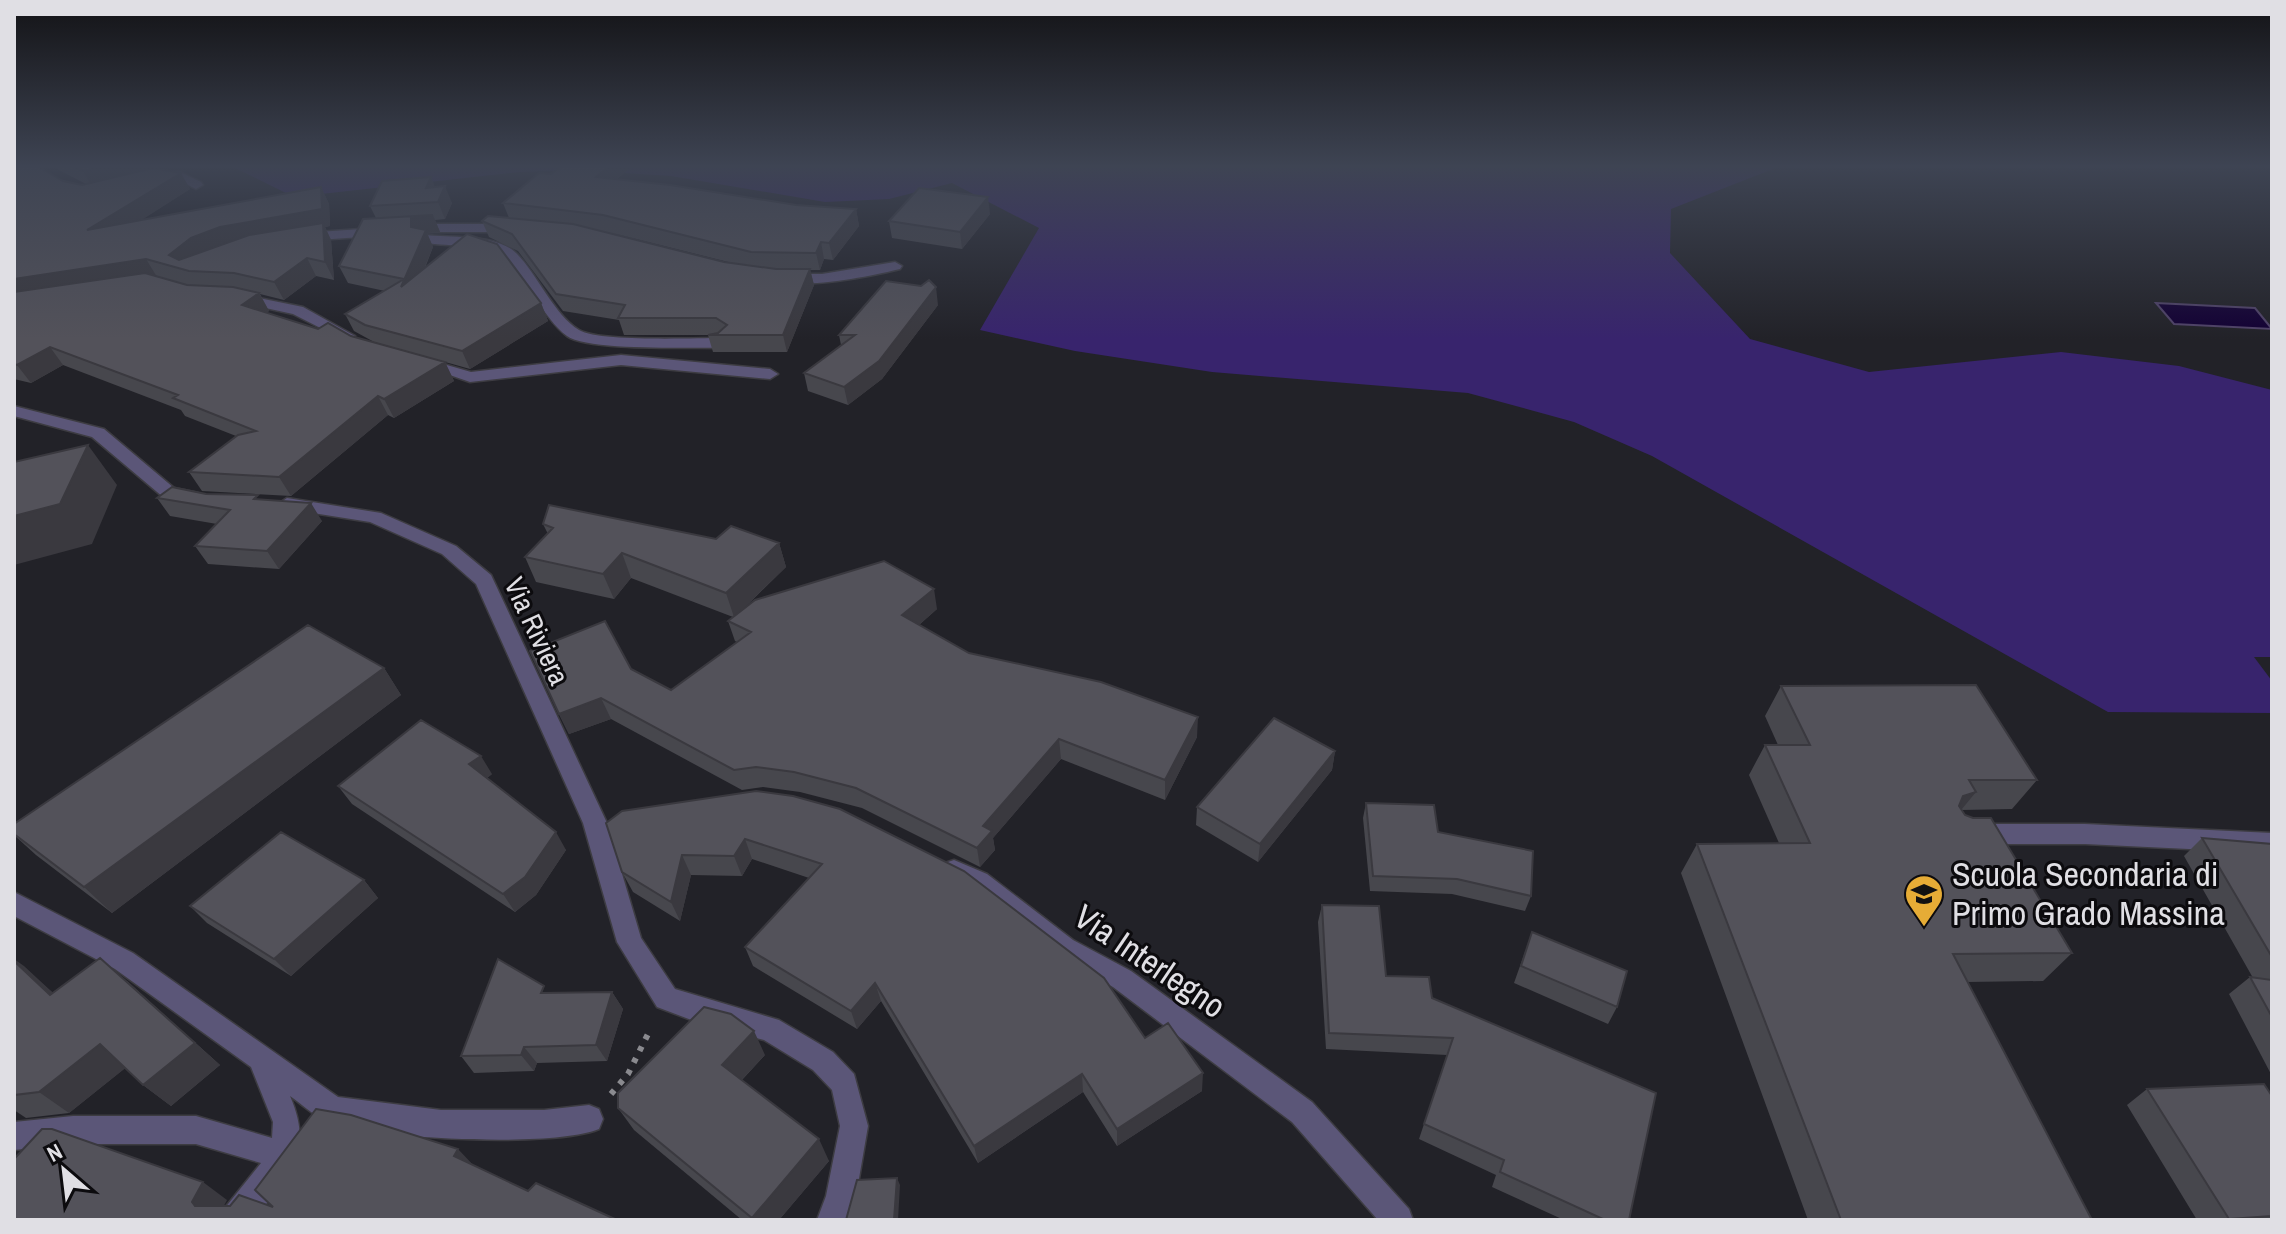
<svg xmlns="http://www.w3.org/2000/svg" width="2286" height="1234" font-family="'Archivo Narrow',sans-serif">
<rect width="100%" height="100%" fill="#222228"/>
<path fill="#38246d" d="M 233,167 L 1778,167 L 1671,209 L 1670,253 L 1750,339 L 1869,372 L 2061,352 L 2179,366 L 2272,390 L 2272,657 L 2254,657 L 2272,681 L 2272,713 L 2108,712 L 1652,456 L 1574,422 L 1468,393 L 1212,372 L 1075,351 L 980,330 L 1039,228 L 952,183 L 889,199 L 825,202 L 671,176 L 576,170 L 520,172 L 294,197 Z"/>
<path fill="#120033" stroke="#504368" stroke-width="2" d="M 2156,303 L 2255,308 L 2272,329 L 2174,324 Z"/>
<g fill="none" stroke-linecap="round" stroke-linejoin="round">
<g stroke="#3d3c42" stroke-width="3">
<path id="minor" d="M 178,171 L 201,182 L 203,185 L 196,189 L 176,179 L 161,181 L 155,177 Z
M 434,224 L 511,224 L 518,228 L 511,232 L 434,232 L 303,241 L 296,237 L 303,233 Z
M 426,235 C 451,238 497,234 516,253 C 536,272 554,315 579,330 C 599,342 693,338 721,338 L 729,343 L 721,348 C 692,347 587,351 567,336 C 542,317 526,276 506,258 C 489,243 443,247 421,242 L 421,236 Z
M 895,262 L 902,266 L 900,269 C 876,275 796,292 778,278 L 785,274 L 822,274 Z
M 239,294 L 303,307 L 355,336 L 352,339 L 342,339 L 293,314 L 234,301 L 234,295 Z
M 621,355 L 770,369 L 778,374 L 770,379 L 621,365 L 470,382 L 418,364 L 426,359 L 471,372 Z
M 14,406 L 104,429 L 174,488 L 198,493 L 201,497 L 192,503 L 163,497 L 92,437 L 14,416 Z
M 287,498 L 381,513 L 456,546 L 491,575 L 607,823 L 641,938 L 675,989 L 779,1020 L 833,1052 L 854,1074 L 868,1126 L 856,1196 L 847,1220 L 817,1220 L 826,1196 L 840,1126 L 832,1090 L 813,1070 L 764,1040 L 702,1024 L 657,1007 L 617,942 L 583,823 L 476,584 L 442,554 L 370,522 L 281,508 L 278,504 Z
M 1976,824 L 2085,824 L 2272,833 L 2272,853 L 2085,844 L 1976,844 L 1968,841 L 1964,834 L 1968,827 Z
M 954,860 L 987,874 L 1073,940 L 1131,971 L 1312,1102 L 1409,1209 L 1413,1220 L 1378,1220 L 1292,1122 L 1113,987 L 1055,956 L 969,888 L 945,877 L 942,870 L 945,863 Z
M 14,892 L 133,953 L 338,1097 L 441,1110 L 544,1110 L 589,1105 L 599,1109 L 603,1119 L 599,1129 C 553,1148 379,1139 331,1123 C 316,1118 303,1105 290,1096 C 315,1154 288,1175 254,1220 L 220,1220 L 224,1209 L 261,1163 L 196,1144 L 73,1144 L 14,1150 L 14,1122 L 73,1116 L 196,1116 L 272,1138 L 273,1122 L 251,1067 L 115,969 L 14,916 Z"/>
</g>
<path stroke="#8a8a8f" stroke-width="6" stroke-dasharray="5 8" stroke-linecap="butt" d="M 611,1094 L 628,1074 L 651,1028"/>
<use href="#minor" fill="#5b5678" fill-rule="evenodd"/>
</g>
<path fill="#47474d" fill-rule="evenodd" d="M 14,167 L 82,185 L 86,184 L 53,167 L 148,167 L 149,169 L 190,189 L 141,220 L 321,187 L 329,204 L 330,226 L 325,227 L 331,240 L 334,280 L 316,276 L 284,300 L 260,294 L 269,311 L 266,313 L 318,329 L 351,336 L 445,362 L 454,381 L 394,418 L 388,415 L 291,496 L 202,491 L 189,472 L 236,436 L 185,416 L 181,410 L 63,365 L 31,383 L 14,379 Z
M 560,167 L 631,167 L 617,179 L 796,205 L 856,209 L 859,226 L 833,260 L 824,259 L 820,270 L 810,270 L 814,285 L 787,352 L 713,352 L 708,335 L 624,335 L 619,320 L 563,311 L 518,251 L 489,237 L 482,221 L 509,218 L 503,203 L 551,174 ZM 608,232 L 732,263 L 724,262 Z
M 435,187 L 452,203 L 445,219 L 435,220 L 440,232 L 427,233 L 433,247 L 425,268 L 541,303 L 548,321 L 470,369 L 374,342 L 354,331 L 345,314 L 385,291 L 348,283 L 339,266 L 376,218 L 370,206 Z
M 990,214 L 962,249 L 892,238 L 889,221 Z
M 938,305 L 882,379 L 848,405 L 808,391 L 804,373 L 841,345 L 839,335 Z
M 157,498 L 260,499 L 322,521 L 279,569 L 208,564 L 195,546 L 217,524 L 170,516 Z
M 543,524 L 716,539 L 779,543 L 786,567 L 742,610 L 937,609 L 919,625 L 969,653 L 1197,737 L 1165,800 L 1061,759 L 993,838 L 995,850 L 980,867 L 862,808 L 800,792 L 763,787 L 742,790 L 611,719 L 569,734 L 559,714 L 631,669 L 671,690 L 737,642 L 735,641 L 728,621 L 733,617 L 631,578 L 614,599 L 536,582 L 525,557 L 548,534 Z
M 384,668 L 401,695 L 112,913 L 36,855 L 14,835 L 14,824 Z
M 1781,686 L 2037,780 L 2012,809 L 1962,810 L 2072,953 L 2043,981 L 1967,982 L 2092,1220 L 1808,1220 L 1681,873 L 1697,844 L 1779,843 L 1749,775 L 1765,745 L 1778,745 L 1765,716 Z
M 1335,751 L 1332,770 L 1258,862 L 1196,825 L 1197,807 Z
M 492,774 L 487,778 L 566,850 L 536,895 L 515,912 L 352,804 L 338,786 Z
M 756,791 L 1145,1038 L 1202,1091 L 1117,1146 L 1083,1092 L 978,1163 L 881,1001 L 857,1029 L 753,966 L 745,947 L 809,878 L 752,859 L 742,876 L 691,875 L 680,921 L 633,892 L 622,872 Z
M 1366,803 L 1438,832 L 1531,896 L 1525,911 L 1452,894 L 1370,891 L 1363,818 Z
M 2202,838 L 2272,844 L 2272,1076 L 2229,994 L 2250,977 L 2253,978 L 2184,856 Z
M 364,880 L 378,898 L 291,976 L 207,923 L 190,906 Z
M 1322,905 L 1386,976 L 1432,998 L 1629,1220 L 1564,1220 L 1492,1187 L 1496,1175 L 1419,1139 L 1447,1055 L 1326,1049 L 1318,922 Z
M 1532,932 L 1617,1007 L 1608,1024 L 1514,983 Z
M 14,959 L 53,993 L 127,981 L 220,1065 L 171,1106 L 143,1085 L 125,1068 L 69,1113 L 26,1118 L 14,1110 Z
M 612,992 L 623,1009 L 607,1061 L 537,1063 L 534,1071 L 474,1073 L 461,1056 L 548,993 Z
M 765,1055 L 742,1080 L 829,1161 L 779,1220 L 742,1220 L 634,1130 L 618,1108 Z
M 2147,1089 L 2272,1096 L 2272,1220 L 2197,1220 L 2127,1105 Z"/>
<path fill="#3a393f" d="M 102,167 L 148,167 L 152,174 L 93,188 L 83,171 Z
M 608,167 L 631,167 L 601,193 L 596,177 Z
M 181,173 L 190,189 L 98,248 L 87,230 Z
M 431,177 L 438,194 L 426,188 Z
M 445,186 L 452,203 L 445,219 L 438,202 Z
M 321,187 L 329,204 L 330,226 L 325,227 L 331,240 L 334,280 L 325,262 L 323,228 L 182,270 L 169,255 L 191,238 Z
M 988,197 L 990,214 L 962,249 L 960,232 Z
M 856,209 L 859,226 L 833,260 L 829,243 Z
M 433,215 L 440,232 L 427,233 L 433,247 L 409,305 L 401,287 L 425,233 L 411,227 L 411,218 Z
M 821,242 L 824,259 L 820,270 L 816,253 Z
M 307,258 L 316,276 L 284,300 L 274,282 Z
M 146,259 L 157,277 L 14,299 L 14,279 Z
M 810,269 L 814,285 L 787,352 L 783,335 Z
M 936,287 L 938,305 L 882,379 L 848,405 L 844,387 Z
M 259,293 L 269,311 L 252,323 L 242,305 Z
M 541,303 L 548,321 L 470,369 L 462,351 Z
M 50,347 L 63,365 L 31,383 L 17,365 Z
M 445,362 L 454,381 L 394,418 L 384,399 Z
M 378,396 L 388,415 L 291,496 L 279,477 Z
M 88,445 L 117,485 L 92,544 L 14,565 L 14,516 Z
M 311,503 L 322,521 L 279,569 L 267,551 Z
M 779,543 L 786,567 L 734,617 L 726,593 Z
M 622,553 L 631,578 L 614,599 L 603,574 Z
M 934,589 L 937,609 L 906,636 L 902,615 Z
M 384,668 L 401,695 L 112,913 L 84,887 Z
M 601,698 L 611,719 L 569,734 L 559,714 Z
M 1198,717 L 1197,737 L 1165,800 L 1165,780 Z
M 1059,739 L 1061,759 L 993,838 L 995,850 L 980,867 L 977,848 L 983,826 Z
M 1335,751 L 1332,770 L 1258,862 L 1260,844 Z
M 481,756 L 492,774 L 481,783 L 469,764 Z
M 1976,792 L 1952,821 L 1963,796 Z
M 556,832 L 566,850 L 536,895 L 515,912 L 503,894 Z
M 745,839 L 752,859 L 742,876 L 734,856 Z
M 682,855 L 691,875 L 680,921 L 671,902 Z
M 364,880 L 378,898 L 291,976 L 274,959 Z
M 100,958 L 220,1065 L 171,1106 L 143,1085 Z
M 14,959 L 24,966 L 79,1017 L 50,995 L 14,961 Z
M 875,983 L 881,1001 L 857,1029 L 851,1011 Z
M 612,992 L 623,1009 L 607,1061 L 596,1045 Z
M 754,1031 L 765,1055 L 734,1088 L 722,1065 Z
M 100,1044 L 128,1066 L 69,1113 L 39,1092 Z
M 524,1047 L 537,1063 L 534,1071 L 521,1055 Z
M 1203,1073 L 1202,1091 L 1117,1146 L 1117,1129 Z
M 1082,1074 L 1083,1092 L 978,1163 L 974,1146 Z
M 819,1139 L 829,1161 L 779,1220 L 753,1220 L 752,1218 Z
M 458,1149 L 476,1168 L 454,1156 Z
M 897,1178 L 900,1185 L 898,1220 L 894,1220 Z
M 203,1182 L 227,1200 L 217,1219 L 195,1206 L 192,1202 Z"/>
<path fill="#53525a" stroke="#3a393f" stroke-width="2" d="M 14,167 L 39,167 L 63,181 L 82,185 L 153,168 L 181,173 L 87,230 L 321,187 L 322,209 L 220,227 L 191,238 L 169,255 L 179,260 L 249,235 L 323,223 L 325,262 L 307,258 L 274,282 L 234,273 L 189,271 L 146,259 L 14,279 Z
M 74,167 L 102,167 L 83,171 Z
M 560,167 L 608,167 L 596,177 L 670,185 L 796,205 L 856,209 L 829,243 L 821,242 L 816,253 L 751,252 L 603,215 L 503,203 L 539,173 L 551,174 Z
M 431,177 L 426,188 L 445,186 L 438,202 L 370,206 L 382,181 Z
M 919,188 L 988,197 L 960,232 L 889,221 Z
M 433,215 L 411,218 L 411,227 L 426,230 L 401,287 L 467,234 L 497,244 L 541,303 L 462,351 L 365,325 L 345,314 L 404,279 L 339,266 L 363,219 Z
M 488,216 L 573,224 L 724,262 L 776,269 L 810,269 L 783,335 L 708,335 L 718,333 L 727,325 L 716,318 L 618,318 L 625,305 L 556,294 L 512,234 L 482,221 Z
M 145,273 L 187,285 L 233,287 L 259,293 L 242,305 L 318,329 L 328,323 L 351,336 L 445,362 L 384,399 L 378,396 L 279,477 L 189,472 L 238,435 L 256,431 L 173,398 L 178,395 L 50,347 L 17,365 L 14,364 L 14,292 Z
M 929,280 L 936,287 L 879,361 L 844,387 L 804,373 L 855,335 L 839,335 L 886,281 L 921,286 Z
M 88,445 L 60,504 L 14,516 L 14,462 Z
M 172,487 L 206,494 L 258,495 L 254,499 L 311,503 L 267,551 L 195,546 L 230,510 L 157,498 Z
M 549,505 L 716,539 L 731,526 L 779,543 L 726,593 L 622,553 L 603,574 L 525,557 L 553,528 L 543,524 Z
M 884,561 L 934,589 L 902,615 L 969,653 L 1101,682 L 1198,717 L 1165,780 L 1059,739 L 983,826 L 992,831 L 977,848 L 856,788 L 794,772 L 756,767 L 734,770 L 601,698 L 559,714 L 530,651 L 605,621 L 631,669 L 671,690 L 751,632 L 728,621 L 755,600 Z
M 308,625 L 384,668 L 84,887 L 14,834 L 14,824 Z
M 1976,685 L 2037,780 L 1969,780 L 1976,792 L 1963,796 L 1959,806 L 1965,815 L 1973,818 L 1991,818 L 2072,953 L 1953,954 L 2092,1220 L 1841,1220 L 1697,844 L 1810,843 L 1765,745 L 1810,745 L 1781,686 Z
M 1274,718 L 1335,751 L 1260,844 L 1197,807 Z
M 421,720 L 481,756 L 469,764 L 556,832 L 525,877 L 503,894 L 338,786 Z
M 756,791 L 793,796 L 840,809 L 964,871 L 1104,978 L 1145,1038 L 1168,1023 L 1203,1073 L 1117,1129 L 1082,1074 L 974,1146 L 875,983 L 851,1011 L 745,947 L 822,864 L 745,839 L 734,856 L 682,855 L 671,902 L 622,872 L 606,823 L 622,811 Z
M 1366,803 L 1434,805 L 1438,832 L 1533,851 L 1531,896 L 1457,879 L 1373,876 Z
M 281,832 L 364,880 L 274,959 L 190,906 Z
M 2202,838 L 2272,844 L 2272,957 Z
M 1322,905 L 1379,906 L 1386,976 L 1429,977 L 1432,998 L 1656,1093 L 1629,1220 L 1605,1220 L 1500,1172 L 1504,1160 L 1424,1124 L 1453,1038 L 1329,1033 Z
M 1532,932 L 1627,971 L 1617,1007 L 1521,966 Z
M 100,958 L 195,1043 L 143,1085 L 100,1044 L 39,1092 L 14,1095 L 14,961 L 50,995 Z
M 498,959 L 544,986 L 541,993 L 612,992 L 596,1045 L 524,1047 L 521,1055 L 461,1056 Z
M 2250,977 L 2272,980 L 2272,1017 Z
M 704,1007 L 731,1014 L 754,1031 L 722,1065 L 819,1139 L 752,1218 L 618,1108 L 618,1093 Z
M 2264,1084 L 2272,1096 L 2272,1216 L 2229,1219 L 2147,1089 Z
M 316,1109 L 351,1115 L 458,1149 L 454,1156 L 528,1191 L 536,1183 L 617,1220 L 14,1220 L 14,1159 L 42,1129 L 52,1129 L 203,1182 L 192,1202 L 195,1206 L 230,1206 L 239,1195 L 273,1207 L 255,1190 Z
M 897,1178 L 894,1220 L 846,1220 L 857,1180 Z"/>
<linearGradient id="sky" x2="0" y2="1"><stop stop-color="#131316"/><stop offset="0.49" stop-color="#3e4453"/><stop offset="1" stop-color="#3e4453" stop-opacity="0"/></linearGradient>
<rect width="2286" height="339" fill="url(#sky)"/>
<defs>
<g id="school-pin" transform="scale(2)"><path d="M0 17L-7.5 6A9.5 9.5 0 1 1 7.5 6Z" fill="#e6ac36" stroke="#0c0b0e"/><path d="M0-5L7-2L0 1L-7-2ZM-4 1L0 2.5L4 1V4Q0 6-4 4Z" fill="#111"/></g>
</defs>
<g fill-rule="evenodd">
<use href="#school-pin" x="1924" y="894"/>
</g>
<g text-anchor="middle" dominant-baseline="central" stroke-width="6" stroke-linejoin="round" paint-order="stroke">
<g font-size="28" fill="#e0dfe4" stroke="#0c0b0e">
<text transform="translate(537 631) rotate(65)">Via Riviera</text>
</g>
<g font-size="34" fill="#e0dfe4" stroke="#0c0b0e" text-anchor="start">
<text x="1952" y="874">Scuola Secondaria di<tspan x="1952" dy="39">Primo Grado Massina</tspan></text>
</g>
<g font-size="34" fill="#e0dfe4" stroke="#0c0b0e">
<text transform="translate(1150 961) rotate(34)">Via Interlegno</text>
</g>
</g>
<rect width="2286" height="1234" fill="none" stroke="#e0dfe4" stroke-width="32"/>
<g transform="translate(64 1170) rotate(332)" stroke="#0c0b0e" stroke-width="6" paint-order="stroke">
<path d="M0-6L14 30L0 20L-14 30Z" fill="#e0dfe4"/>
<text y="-12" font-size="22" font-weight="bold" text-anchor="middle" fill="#e0dfe4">N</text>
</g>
</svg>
